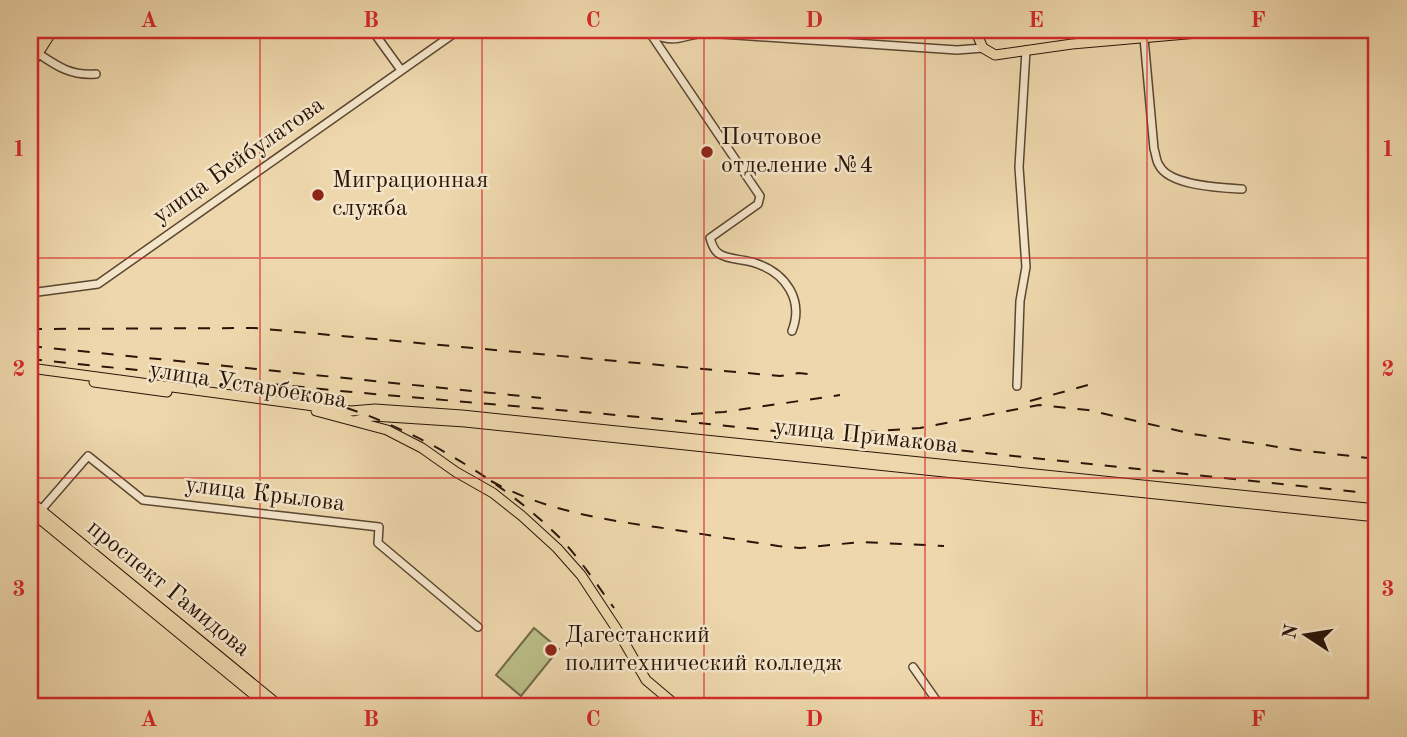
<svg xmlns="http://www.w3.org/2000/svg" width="1407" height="737" font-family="'Old Standard TT',serif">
<rect width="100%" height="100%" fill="#eed7ac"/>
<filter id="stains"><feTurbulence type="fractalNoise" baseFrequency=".00286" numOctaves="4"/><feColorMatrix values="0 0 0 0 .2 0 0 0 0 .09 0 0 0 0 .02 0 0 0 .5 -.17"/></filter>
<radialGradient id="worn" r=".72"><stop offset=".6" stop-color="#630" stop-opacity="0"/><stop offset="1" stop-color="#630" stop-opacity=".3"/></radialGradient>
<path fill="#bbbe88" stroke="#726a48" stroke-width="2" d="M 534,628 L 559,649 L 521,696 L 496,675 Z"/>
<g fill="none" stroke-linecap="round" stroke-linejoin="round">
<g stroke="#5a4631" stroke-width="10">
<path id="minor" d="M 372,30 L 401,70
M 648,30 L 760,196 L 758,204 L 710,238 C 712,244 713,249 718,253 C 727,260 744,259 755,263 C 786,273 804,300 792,331
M 652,34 C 680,45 681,34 707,33 L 957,50 L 983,48
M 1144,38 L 1154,149 C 1156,154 1156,161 1159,165 C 1169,186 1222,188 1242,189
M 39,54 C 58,67 72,76 96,74
M 30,293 L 98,284 L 459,30
M 1017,386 L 1020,301 L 1026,267 L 1019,167 L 1026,50
M 41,510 L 88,456 L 143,500 L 379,527 L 378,543 L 478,627
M 913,667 L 941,707"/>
</g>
<g stroke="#291508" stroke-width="11">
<path id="major" d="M 975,30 L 983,48 L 995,55 L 1072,44 L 1232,30
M 30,34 L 38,33 L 42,35 L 43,46
M 30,66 L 53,30
M 30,368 L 351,411 L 375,409 L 462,415 L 1377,509
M 94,382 L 167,392
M 316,411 L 387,430 L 422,448 L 456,472 L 493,493 L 522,516 L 557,548 L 581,575 L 616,628 L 646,680 L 678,707
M 354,421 L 373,416 L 465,422 L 1377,517
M 30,501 L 281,707
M 30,511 L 269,707"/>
</g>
<use href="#minor" stroke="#f4e5c9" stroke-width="7"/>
<use href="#major" stroke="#eed7ac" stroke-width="9"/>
<path stroke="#291508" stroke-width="2" stroke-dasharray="12 12" stroke-linecap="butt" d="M 30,329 L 254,328 L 780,376 L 799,373 L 818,375
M 30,346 L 541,398
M 30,359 L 340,391 L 651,418 L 1377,494
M 300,395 C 390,414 496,473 561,539 C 581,560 597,585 614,608
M 1030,401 L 1088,385
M 691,414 L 724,412 L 840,395
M 864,432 L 920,428 L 1039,405 L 1088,410 L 1193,434 L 1298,450 L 1377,459
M 491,481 C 542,509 598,519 656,527 C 697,533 738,540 778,546 L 800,548 L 861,542 L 944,546"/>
</g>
<path fill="none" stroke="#d62828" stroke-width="2" stroke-opacity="0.55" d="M 260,30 L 260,707M 482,30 L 482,707M 704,30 L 704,707M 925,30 L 925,707M 1147,30 L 1147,707M 30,258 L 1377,258M 30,478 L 1377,478"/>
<g fill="#8f2418" stroke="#f4e5c9" stroke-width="2.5">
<circle cx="707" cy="152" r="7"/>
<circle cx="318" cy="195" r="7"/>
<circle cx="551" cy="650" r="7"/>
</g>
<g text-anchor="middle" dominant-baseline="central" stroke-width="5" stroke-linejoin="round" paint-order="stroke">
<g font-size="24" fill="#291508" stroke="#f4e5c9" text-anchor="start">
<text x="721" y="138">Почтовое<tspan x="721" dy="28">отделение №4</tspan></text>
<text x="332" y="181">Миграционная<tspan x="332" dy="28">служба</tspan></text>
<text x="565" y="636">Дагестанский<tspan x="565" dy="28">политехнический колледж</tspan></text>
</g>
<g font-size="24" fill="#291508" stroke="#f4e5c9">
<text transform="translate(239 161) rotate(-35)">улица Бейбулатова</text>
<text transform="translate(248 386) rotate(9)">улица Устарбекова</text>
<text transform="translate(866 437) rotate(6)">улица Примакова</text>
<text transform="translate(265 495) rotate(7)">улица Крылова</text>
<text transform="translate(168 589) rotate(39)">проспект Гамидова</text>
</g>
</g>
<rect width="1407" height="737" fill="none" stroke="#eed7ac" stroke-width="77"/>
<g transform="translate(1306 635) rotate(282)" stroke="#f4e5c9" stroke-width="5" paint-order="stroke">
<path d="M0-5L12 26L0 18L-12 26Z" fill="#291508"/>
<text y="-10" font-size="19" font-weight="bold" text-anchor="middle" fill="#291508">N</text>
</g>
<rect x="38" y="38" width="1330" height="660" fill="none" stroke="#d62828" stroke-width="2.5"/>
<g font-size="23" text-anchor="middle" font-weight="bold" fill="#d62828">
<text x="149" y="27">A</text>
<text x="371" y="27">B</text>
<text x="593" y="27">C</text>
<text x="814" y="27">D</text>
<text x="1036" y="27">E</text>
<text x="1258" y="27">F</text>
<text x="19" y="156">1</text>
<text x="1388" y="156">1</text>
<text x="19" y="376">2</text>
<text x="1388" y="376">2</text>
<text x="19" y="596">3</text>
<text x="1388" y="596">3</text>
<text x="149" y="726">A</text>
<text x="371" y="726">B</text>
<text x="593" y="726">C</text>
<text x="814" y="726">D</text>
<text x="1036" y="726">E</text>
<text x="1258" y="726">F</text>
</g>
<rect width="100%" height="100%" filter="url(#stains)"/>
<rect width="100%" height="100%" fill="url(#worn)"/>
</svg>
